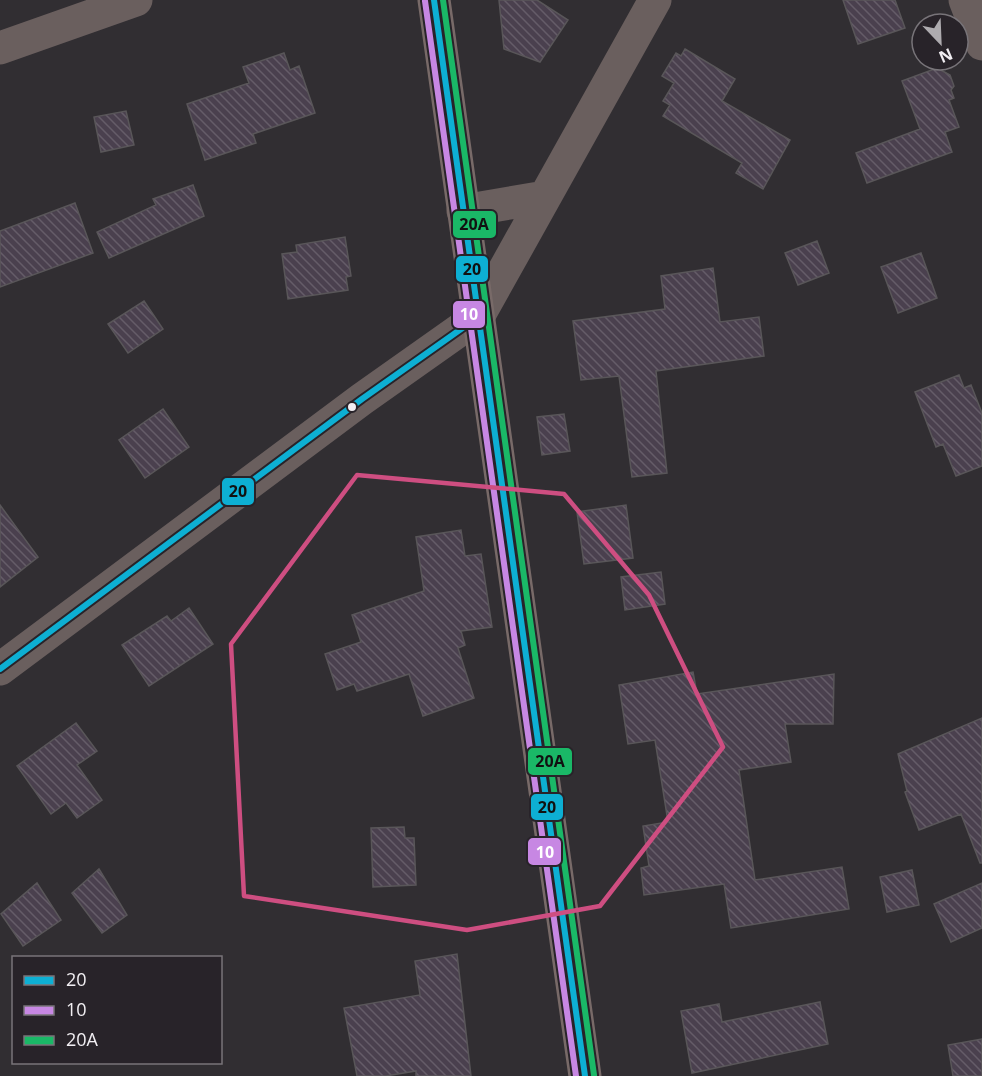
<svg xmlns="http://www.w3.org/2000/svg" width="982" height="1076" font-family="'Open Sans',sans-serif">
<defs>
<pattern id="building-back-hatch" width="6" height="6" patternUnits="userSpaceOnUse" patternTransform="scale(1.5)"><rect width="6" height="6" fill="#4a404e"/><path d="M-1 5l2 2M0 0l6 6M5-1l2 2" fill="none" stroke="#655c68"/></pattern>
</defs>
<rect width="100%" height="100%" fill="#312e32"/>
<path fill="url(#building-back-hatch)" stroke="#595659" stroke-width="1.5" d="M 499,0 L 537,0 L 568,20 L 540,62 L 504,49 Z
M 843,0 L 895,0 L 905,28 L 858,44 Z
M 685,49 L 735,79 L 722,101 L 790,140 L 763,189 L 736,173 L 742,163 L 663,116 L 670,105 L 663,101 L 674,83 L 662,76 L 676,53 L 681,56 Z
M 284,53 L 290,70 L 299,66 L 315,113 L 253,134 L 256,143 L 205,160 L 187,104 L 249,83 L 243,67 Z
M 937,68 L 950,75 L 954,86 L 951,90 L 954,98 L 949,100 L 959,127 L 945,132 L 952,152 L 867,183 L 856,153 L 920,129 L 902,81 Z
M 126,111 L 134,145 L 101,152 L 94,117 Z
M 193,185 L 204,216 L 109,258 L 97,232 L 156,205 L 153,199 Z
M 75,203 L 93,253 L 0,287 L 0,231 Z
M 345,237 L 351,276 L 346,277 L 348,290 L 288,299 L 282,254 L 297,252 L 296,245 Z
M 817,241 L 829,273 L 798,285 L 785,253 Z
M 921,253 L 937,298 L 898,313 L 881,267 Z
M 713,268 L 720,322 L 759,317 L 764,356 L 656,371 L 667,473 L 632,477 L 619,376 L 581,380 L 573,321 L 665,309 L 661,276 Z
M 144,301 L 163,329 L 128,353 L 108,324 Z
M 959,375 L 964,388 L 971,385 L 982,413 L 982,466 L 956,476 L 943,444 L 936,447 L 915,392 Z
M 163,409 L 189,447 L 145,478 L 119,440 Z
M 564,414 L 570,451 L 542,455 L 537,417 Z
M 0,505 L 38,557 L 0,587 Z
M 626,505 L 633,558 L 584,564 L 577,512 Z
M 461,530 L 465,556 L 481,554 L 492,627 L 461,631 L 465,645 L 458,648 L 474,698 L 423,716 L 409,674 L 357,691 L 354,684 L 337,690 L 325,654 L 361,642 L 352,615 L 424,591 L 416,537 Z
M 661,572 L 665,604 L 625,610 L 621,577 Z
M 189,608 L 213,644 L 149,686 L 122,645 L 167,616 L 171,621 Z
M 693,672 L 697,694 L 834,674 L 833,724 L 785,724 L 791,762 L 739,770 L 755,880 L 842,867 L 849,909 L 731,928 L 724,884 L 644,895 L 641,868 L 649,866 L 643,826 L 668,822 L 655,740 L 628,744 L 619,685 Z
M 982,718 L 982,863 L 980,863 L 961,814 L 919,830 L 905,792 L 907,791 L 898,754 Z
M 76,723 L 97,751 L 77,765 L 102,800 L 77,818 L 66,803 L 51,814 L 17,766 Z
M 404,827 L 405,838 L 414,838 L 416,885 L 373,887 L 371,828 Z
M 99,869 L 127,915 L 102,933 L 72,893 Z
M 912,870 L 919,905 L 887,912 L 880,877 Z
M 37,883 L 61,920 L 23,946 L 1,914 Z
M 982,883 L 982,928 L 951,942 L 934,904 Z
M 457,954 L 471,1076 L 416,1076 L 416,1071 L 386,1076 L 357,1076 L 344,1008 L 420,995 L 415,961 Z
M 820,1002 L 828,1044 L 692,1073 L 681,1011 L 719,1004 L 722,1022 Z
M 982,1039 L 982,1076 L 953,1076 L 948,1045 Z"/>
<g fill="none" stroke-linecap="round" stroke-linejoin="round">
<path stroke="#6a5f5e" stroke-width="33" d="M 965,0 L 982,44
M 0,48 L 136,0
M 463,211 L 545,197
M 0,669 L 362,399 L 478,317 L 655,0"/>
<path stroke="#786a68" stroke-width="33" d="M 434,0 L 585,1076"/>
<g stroke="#282329" stroke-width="10">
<path id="bus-1" d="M 434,0 L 585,1076
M 0,669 L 362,399 L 478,317"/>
</g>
<g stroke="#282329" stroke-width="10">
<path id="bus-2" d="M 425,1 L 576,1076"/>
</g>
<g stroke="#282329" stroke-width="10">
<path id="bus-3" d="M 443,0 L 594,1075"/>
</g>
<use href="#bus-1" stroke="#0dafd3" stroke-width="6"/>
<use href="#bus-2" stroke="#c787e3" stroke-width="6"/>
<use href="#bus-3" stroke="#1ab867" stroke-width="6"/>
</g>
<path fill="none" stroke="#ce4e81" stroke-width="4.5" stroke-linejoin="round" d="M 357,475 L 564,494 L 649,595 L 723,747 L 600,906 L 467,930 L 244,896 L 231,644 Z"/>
<circle fill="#f1eef2" stroke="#282329" stroke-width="2" cx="352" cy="407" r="5"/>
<g stroke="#282329" stroke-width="2">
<rect x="452" y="210" width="45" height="29" rx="6" fill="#1ab867"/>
<rect x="455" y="255" width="34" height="28" rx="6" fill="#0dafd3"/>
<rect x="452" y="300" width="34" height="29" rx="6" fill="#c787e3"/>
<rect x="221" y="477" width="34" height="29" rx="6" fill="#0dafd3"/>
<rect x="527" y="747" width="46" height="29" rx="6" fill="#1ab867"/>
<rect x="530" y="793" width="34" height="28" rx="6" fill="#0dafd3"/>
<rect x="527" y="837" width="35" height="29" rx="6" fill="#c787e3"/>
</g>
<g font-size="16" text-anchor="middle" font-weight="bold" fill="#fff">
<text x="469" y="320">10</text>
<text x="545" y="858">10</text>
</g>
<g font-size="16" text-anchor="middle" font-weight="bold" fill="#111">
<text x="474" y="230">20A</text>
<text x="472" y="275">20</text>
<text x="238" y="497">20</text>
<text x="550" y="767">20A</text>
<text x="547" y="813">20</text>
</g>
<rect x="12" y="956" width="210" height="108" fill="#282329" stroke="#787479" stroke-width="1.5"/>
<rect x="24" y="976" width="30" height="9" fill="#0dafd3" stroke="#787479" stroke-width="1.5"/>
<text x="66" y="986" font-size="18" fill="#f1eef2">20</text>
<rect x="24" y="1006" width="30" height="9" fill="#c787e3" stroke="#787479" stroke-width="1.5"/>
<text x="66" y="1016" font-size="18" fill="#f1eef2">10</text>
<rect x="24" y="1036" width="30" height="9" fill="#1ab867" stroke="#787479" stroke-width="1.5"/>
<text x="66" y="1046" font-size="18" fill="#f1eef2">20A</text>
<g transform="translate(940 42) rotate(157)"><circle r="28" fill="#282329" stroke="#787479" stroke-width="1.5"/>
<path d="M0-4.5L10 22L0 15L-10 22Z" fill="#aeabaf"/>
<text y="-9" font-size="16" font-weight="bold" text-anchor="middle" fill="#f1eef2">N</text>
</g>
</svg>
